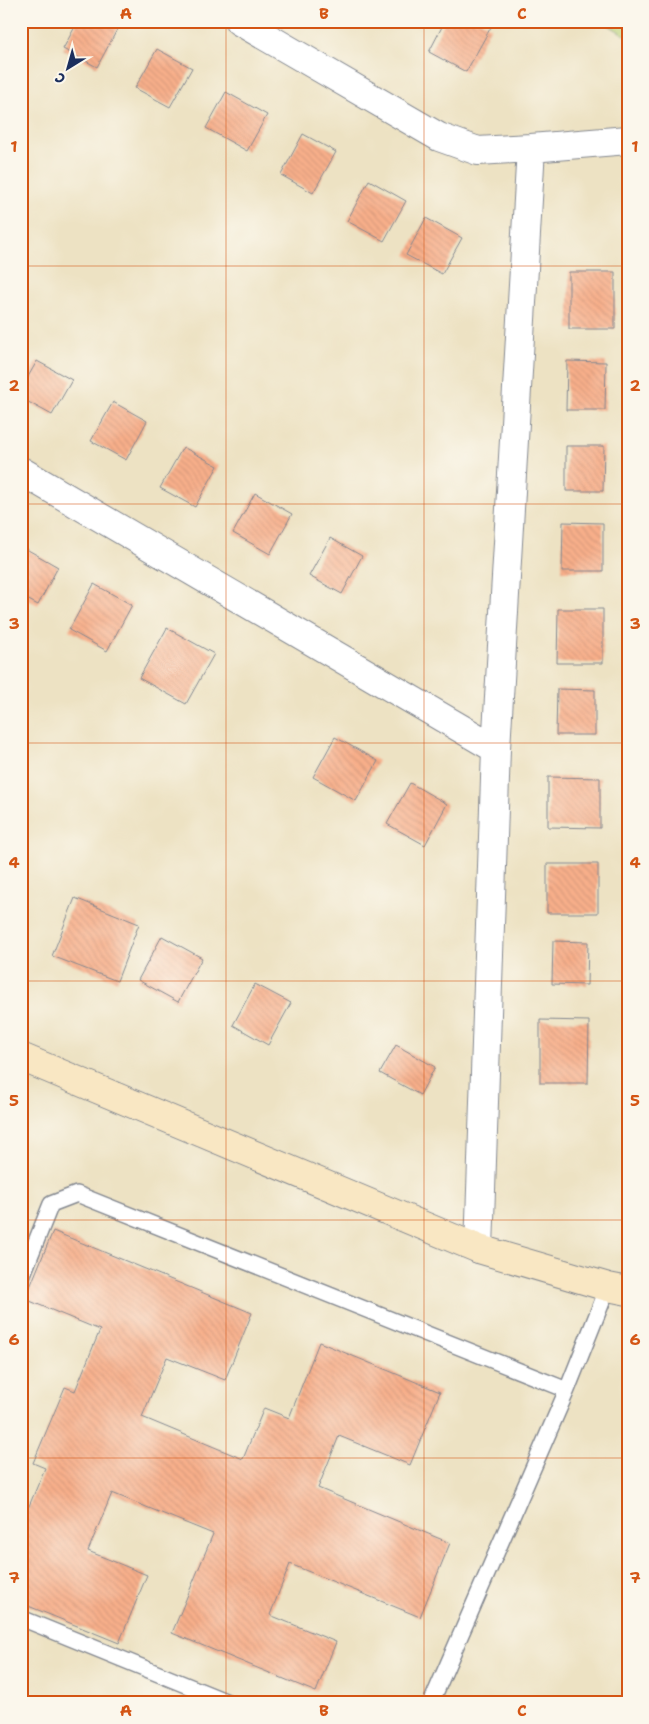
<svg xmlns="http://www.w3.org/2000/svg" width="649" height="1724" font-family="'Shantell Sans',sans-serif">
<defs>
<pattern id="building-back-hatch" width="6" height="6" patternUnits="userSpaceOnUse" patternTransform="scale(1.25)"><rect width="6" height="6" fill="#f8af8a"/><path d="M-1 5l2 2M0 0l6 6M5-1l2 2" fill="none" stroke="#d4977a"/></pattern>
</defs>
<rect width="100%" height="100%" fill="#fbf7ec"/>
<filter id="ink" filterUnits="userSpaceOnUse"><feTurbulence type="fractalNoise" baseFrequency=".02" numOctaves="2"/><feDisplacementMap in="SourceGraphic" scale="10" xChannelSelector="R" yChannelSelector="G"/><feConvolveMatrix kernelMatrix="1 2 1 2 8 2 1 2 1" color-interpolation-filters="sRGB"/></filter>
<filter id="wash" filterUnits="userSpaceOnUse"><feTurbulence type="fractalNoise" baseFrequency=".0096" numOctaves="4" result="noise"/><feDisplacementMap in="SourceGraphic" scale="20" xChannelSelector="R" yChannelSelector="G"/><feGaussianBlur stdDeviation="1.12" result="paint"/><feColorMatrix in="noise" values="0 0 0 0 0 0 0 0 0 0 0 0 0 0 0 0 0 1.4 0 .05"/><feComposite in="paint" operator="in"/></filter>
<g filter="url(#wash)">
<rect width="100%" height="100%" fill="#ede2c3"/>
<path fill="#bad175" stroke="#6a806a" d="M 602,21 L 628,21 L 628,37 Z"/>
<g id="blocks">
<path fill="url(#building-back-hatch)" d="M 78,21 L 105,21 L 118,28 L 97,67 L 63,49 Z
M 380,21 L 393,21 L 390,27 Z
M 445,21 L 480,21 L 491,27 L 466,72 L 429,52 Z
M 157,49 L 192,68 L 170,107 L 135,88 Z
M 226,92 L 267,115 L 247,151 L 206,128 Z
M 303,134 L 336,152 L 313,193 L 281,175 Z
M 369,180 L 406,201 L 384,241 L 347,221 Z
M 426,218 L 462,238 L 442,274 L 406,255 Z
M 569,272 L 615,272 L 615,329 L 569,329 Z
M 37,361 L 72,380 L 52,415 L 21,398 L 21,389 Z
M 567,361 L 606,362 L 605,410 L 566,410 Z
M 113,402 L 147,421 L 126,460 L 91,441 Z
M 566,446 L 604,446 L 603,491 L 566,491 Z
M 183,447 L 218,466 L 195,507 L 160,488 Z
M 255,493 L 292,514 L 270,554 L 233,533 Z
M 563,522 L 603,523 L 603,571 L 562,571 Z
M 330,538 L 362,556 L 342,594 L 309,576 Z
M 21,546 L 58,567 L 38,605 L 21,596 Z
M 94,584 L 132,605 L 107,651 L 69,630 Z
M 558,609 L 603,609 L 603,663 L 557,663 Z
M 167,628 L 214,654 L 186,704 L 139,678 Z
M 557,689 L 595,690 L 595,735 L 556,735 Z
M 335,737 L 378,761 L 356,801 L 313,777 Z
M 548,777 L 600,778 L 600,828 L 548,827 Z
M 410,783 L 447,804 L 425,845 L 387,824 Z
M 547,864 L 598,864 L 598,913 L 547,913 Z
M 75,898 L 139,924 L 117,981 L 52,956 Z
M 162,936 L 202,958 L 178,1002 L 138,980 Z
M 553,941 L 588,942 L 587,985 L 552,984 Z
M 255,984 L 291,1003 L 268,1045 L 233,1025 Z
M 540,1020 L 589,1021 L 588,1083 L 540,1083 Z
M 396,1045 L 435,1067 L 420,1095 L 380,1073 Z
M 53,1231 L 252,1313 L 225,1380 L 167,1357 L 142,1417 L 243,1459 L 264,1408 L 289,1418 L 319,1342 L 440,1392 L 410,1465 L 339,1436 L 318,1488 L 450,1543 L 420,1617 L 290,1564 L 270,1615 L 336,1642 L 316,1692 L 172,1633 L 213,1534 L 112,1493 L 88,1551 L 147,1575 L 119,1643 L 21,1603 L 21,1525 L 45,1468 L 33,1463 L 65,1387 L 75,1391 L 100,1330 L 25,1299 Z"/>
</g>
</g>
<g filter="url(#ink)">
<use href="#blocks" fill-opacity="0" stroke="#848890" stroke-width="1"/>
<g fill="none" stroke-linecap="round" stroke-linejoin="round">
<g stroke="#848890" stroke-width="18">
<path id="lane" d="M 21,1279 L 51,1204 L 77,1194 L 567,1390 L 431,1703
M 567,1390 L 608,1287
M 21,1618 L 230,1703"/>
</g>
<g stroke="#848890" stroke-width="30">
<path id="street" d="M 239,21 L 439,137 L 478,151 L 531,148 L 628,140
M 21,471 L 496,749
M 479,1249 L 496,749 L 531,148"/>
</g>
<g stroke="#848890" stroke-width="30">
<path id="secondary" d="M 21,1057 L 479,1249 L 608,1287 L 628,1291"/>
</g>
<use href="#lane" stroke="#fff" stroke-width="15"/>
<use href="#street" stroke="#fff" stroke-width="28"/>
<use href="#secondary" stroke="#f9e7c3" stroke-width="28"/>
</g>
</g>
<path fill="none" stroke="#d45514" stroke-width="1" stroke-opacity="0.55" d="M 226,21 L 226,1703M 424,21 L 424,1703M 21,266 L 628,266M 21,504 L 628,504M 21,743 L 628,743M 21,981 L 628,981M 21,1220 L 628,1220M 21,1458 L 628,1458"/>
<rect width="649" height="1724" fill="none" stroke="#fbf7ec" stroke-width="55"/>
<g transform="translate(68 68) rotate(217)" stroke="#fbf7ec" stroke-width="4" paint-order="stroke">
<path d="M0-4L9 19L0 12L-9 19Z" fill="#1b2f5e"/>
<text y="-8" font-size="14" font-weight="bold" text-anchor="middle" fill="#1b2f5e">С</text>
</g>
<rect x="28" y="28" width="594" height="1668" fill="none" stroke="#d45514" stroke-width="2"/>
<g font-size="16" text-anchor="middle" font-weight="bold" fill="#d45514">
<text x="126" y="19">A</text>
<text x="324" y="19">B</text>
<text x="522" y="19">C</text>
<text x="14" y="152">1</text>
<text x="635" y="152">1</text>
<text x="14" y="391">2</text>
<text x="635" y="391">2</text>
<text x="14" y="629">3</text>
<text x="635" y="629">3</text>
<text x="14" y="868">4</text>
<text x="635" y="868">4</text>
<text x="14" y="1106">5</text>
<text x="635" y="1106">5</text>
<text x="14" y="1345">6</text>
<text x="635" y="1345">6</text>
<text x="14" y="1583">7</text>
<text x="635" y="1583">7</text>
<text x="126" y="1716">A</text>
<text x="324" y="1716">B</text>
<text x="522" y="1716">C</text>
</g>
</svg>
